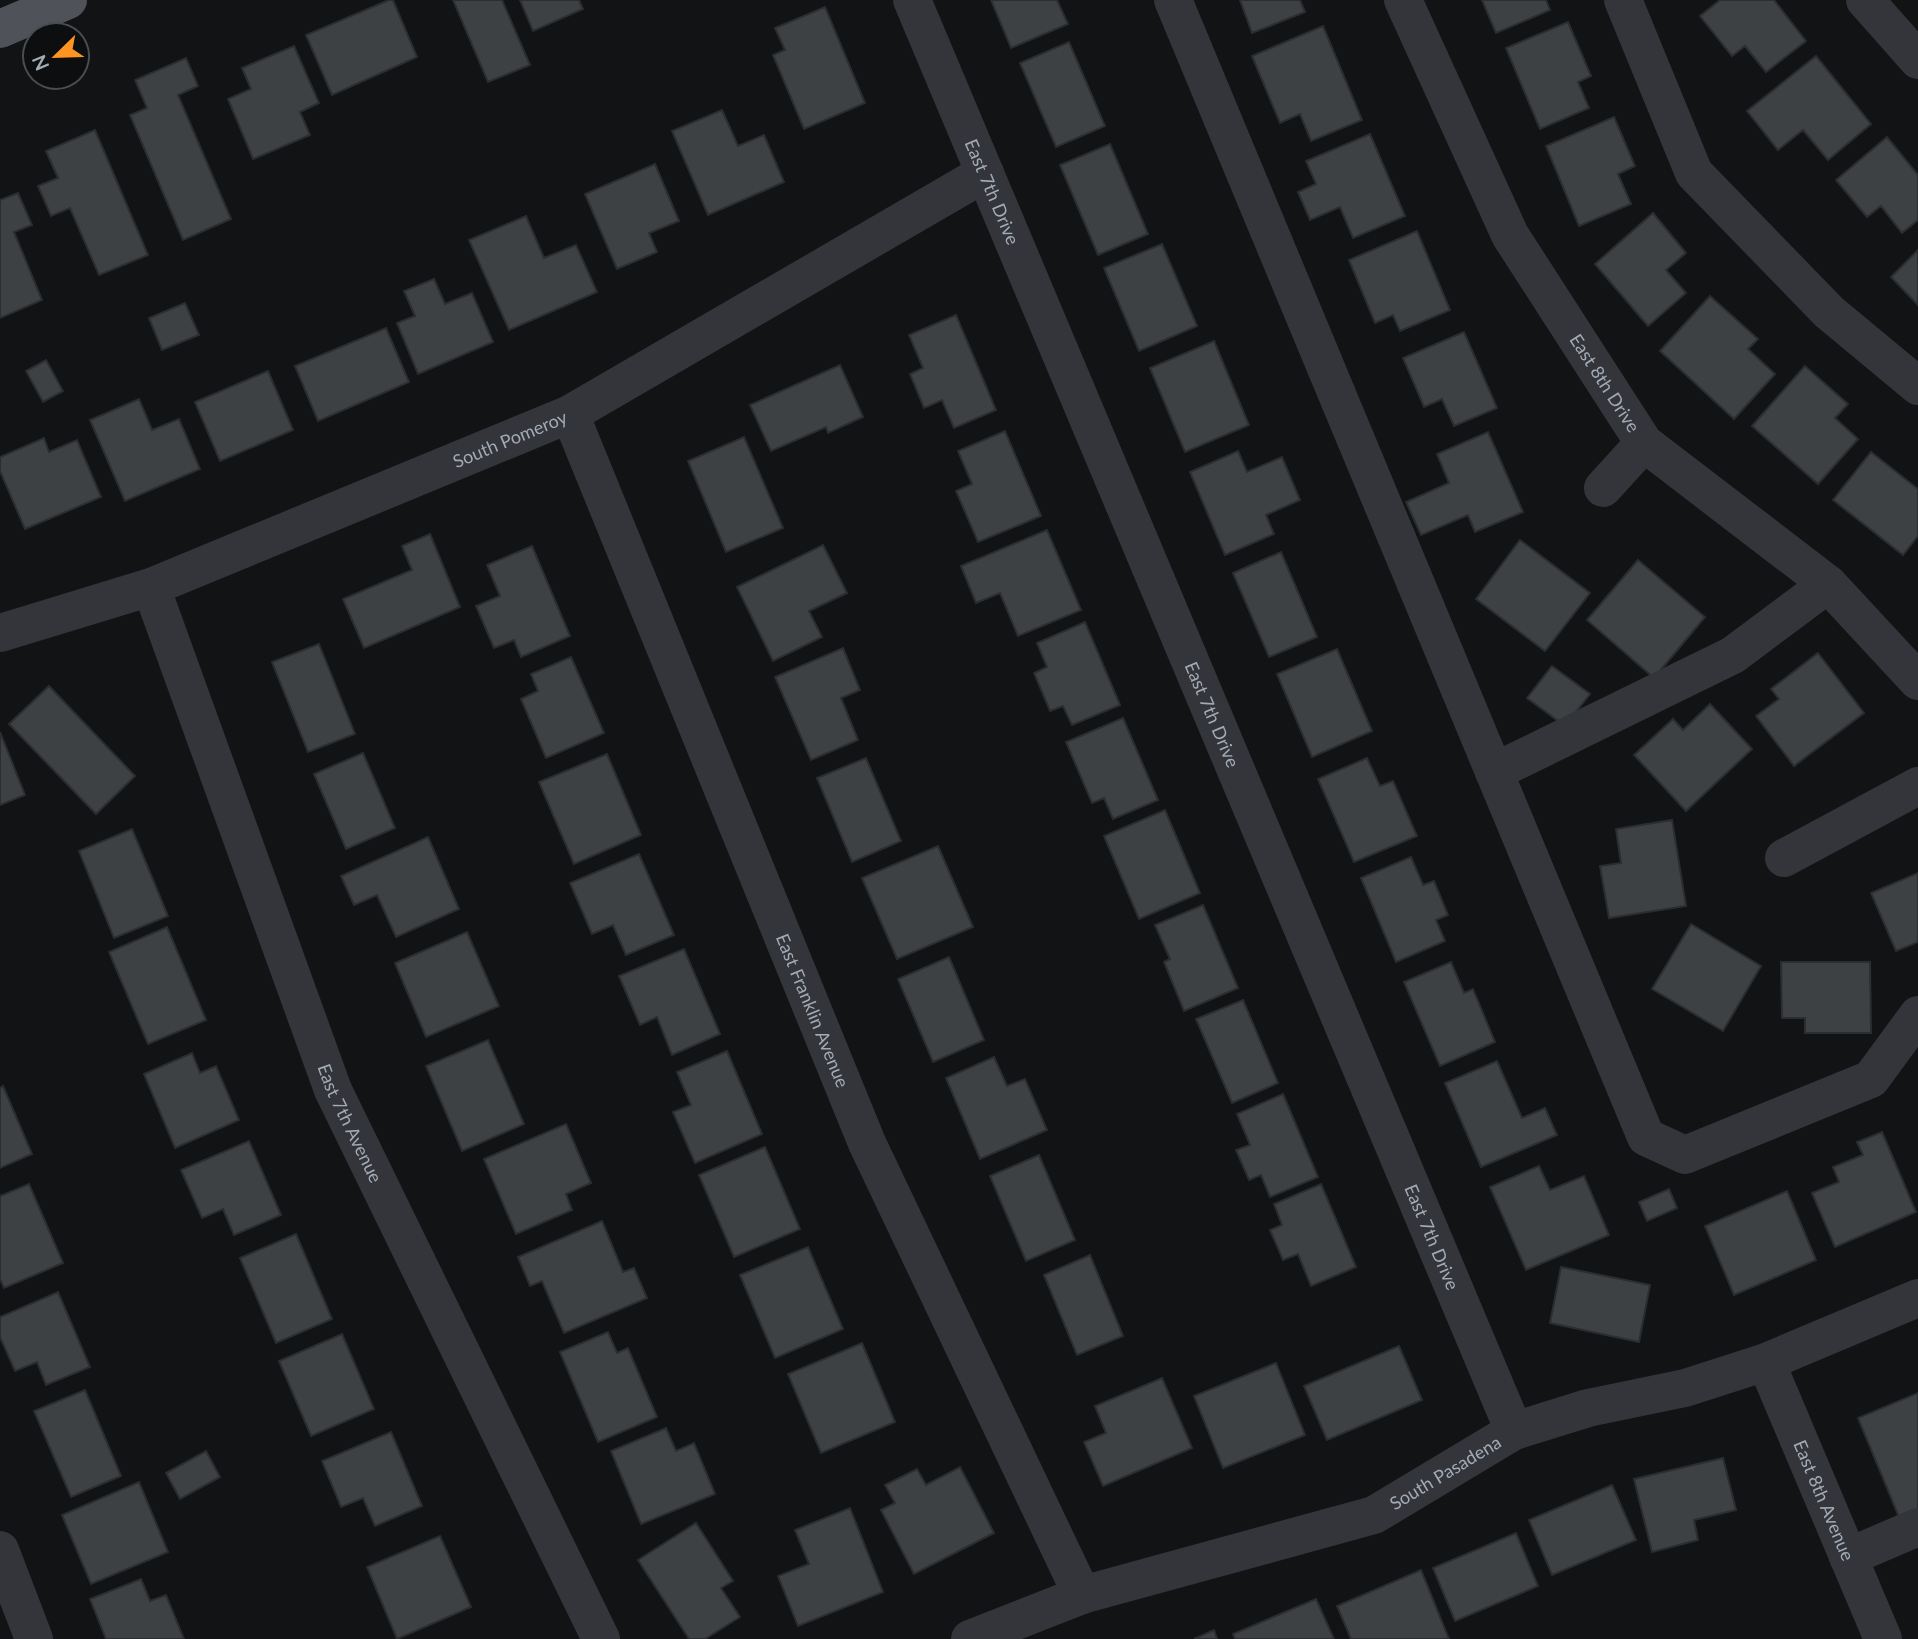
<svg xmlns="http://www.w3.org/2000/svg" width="1918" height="1639" font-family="Lato,sans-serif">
<rect width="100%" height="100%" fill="#121314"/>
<path fill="#3e4144" stroke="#2c2d30" stroke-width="2" d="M 389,0 L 393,0 L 417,57 L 332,95 L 306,35 Z
M 453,0 L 502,0 L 530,65 L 488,82 Z
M 520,0 L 579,0 L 583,9 L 533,31 Z
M 991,0 L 1057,0 L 1068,24 L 1011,48 Z
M 1240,0 L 1300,0 L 1305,12 L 1252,33 Z
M 1482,0 L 1546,0 L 1550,10 L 1496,33 Z
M 1720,0 L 1774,0 L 1806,41 L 1766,72 L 1745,46 L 1732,56 L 1700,16 Z
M 825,7 L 865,103 L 804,129 L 773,55 L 785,50 L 775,28 Z
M 1568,22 L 1591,76 L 1578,82 L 1589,108 L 1540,129 L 1506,48 Z
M 1323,26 L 1362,120 L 1311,141 L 1300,114 L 1280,123 L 1252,56 Z
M 1069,42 L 1105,126 L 1056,147 L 1020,63 Z
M 294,46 L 319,103 L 300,112 L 310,135 L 253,159 L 228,99 L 251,89 L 242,68 Z
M 1816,56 L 1871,124 L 1828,160 L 1803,130 L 1778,150 L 1747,111 Z
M 186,58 L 198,86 L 178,95 L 231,219 L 183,240 L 130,115 L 147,108 L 135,80 Z
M 722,110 L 738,146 L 764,135 L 784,182 L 708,215 L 672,131 Z
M 1614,117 L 1635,166 L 1618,174 L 1631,204 L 1579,226 L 1546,146 Z
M 95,130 L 148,255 L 99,275 L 70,208 L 51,216 L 38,186 L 58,178 L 46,151 Z
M 1370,134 L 1405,216 L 1353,238 L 1340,207 L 1310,220 L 1298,192 L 1316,184 L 1306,161 Z
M 1887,137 L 1918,175 L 1918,220 L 1902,233 L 1881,206 L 1867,217 L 1836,180 Z
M 1110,144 L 1148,234 L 1098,255 L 1060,165 Z
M 655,164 L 679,221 L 649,233 L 657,252 L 617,269 L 585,194 Z
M 18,193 L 32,225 L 14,232 L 42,300 L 0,318 L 0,200 Z
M 1653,213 L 1686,253 L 1666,270 L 1686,293 L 1648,326 L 1595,264 Z
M 526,216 L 544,258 L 576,245 L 597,292 L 509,330 L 469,240 Z
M 1417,231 L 1450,310 L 1400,331 L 1393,315 L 1375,323 L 1349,260 Z
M 1162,244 L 1197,326 L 1139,351 L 1104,268 Z
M 1918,250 L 1918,305 L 1891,277 Z
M 434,279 L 445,304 L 472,293 L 493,342 L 418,374 L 397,323 L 415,316 L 404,291 Z
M 1710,296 L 1758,339 L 1748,349 L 1775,374 L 1734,419 L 1660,351 Z
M 185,303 L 199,335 L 162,350 L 149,318 Z
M 956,315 L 996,410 L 954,428 L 942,400 L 924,408 L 910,374 L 923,368 L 909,335 Z
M 386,328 L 409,382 L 318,421 L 295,366 Z
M 1464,332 L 1497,408 L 1454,426 L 1442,399 L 1424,407 L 1403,358 Z
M 1214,341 L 1249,425 L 1185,452 L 1150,368 Z
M 46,360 L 63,391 L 43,402 L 26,371 Z
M 840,365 L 863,417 L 828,433 L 826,427 L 771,451 L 750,405 Z
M 1805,366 L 1848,404 L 1835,418 L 1858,439 L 1818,484 L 1752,426 Z
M 268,371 L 293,430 L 220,461 L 195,402 Z
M 139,399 L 152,430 L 179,419 L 200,469 L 125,501 L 90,420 Z
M 1005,431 L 1041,516 L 978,542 L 956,491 L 972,484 L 958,451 Z
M 1488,432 L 1523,512 L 1475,532 L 1468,515 L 1421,535 L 1406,502 L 1449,483 L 1437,454 Z
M 744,437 L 783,528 L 726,552 L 688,461 Z
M 44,438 L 49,452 L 77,440 L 101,497 L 25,529 L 0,471 L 0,457 Z
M 1238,451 L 1247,472 L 1282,457 L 1300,500 L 1266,515 L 1274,534 L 1225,555 L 1190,472 Z
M 1871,452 L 1918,489 L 1918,536 L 1903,555 L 1833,500 Z
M 1047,530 L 1081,610 L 1018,636 L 1000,593 L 976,603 L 961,566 Z
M 430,534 L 460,607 L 364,648 L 343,599 L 412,570 L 402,546 Z
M 1520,540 L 1590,593 L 1545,651 L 1476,599 Z
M 823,545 L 847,593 L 809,611 L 822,637 L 773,661 L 737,587 Z
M 532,546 L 570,636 L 521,657 L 514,640 L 494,648 L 476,606 L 500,596 L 487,565 Z
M 1281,552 L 1317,637 L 1269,657 L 1233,573 Z
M 1638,560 L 1705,617 L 1654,678 L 1587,620 Z
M 1085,622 L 1120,705 L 1072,725 L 1063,706 L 1050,711 L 1034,673 L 1047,667 L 1037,643 Z
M 319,644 L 355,734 L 308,752 L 272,662 Z
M 843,648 L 860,690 L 841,698 L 858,740 L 811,760 L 775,677 Z
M 1337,649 L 1372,731 L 1312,757 L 1277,674 Z
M 1818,653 L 1864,713 L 1794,766 L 1756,716 L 1779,699 L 1771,689 Z
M 571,657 L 604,733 L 546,758 L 521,699 L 538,691 L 531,674 Z
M 1552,666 L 1590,694 L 1565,726 L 1527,698 Z
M 49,686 L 135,776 L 96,814 L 9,724 Z
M 1710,704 L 1752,749 L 1686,811 L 1634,755 L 1673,719 L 1683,730 Z
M 1123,718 L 1158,800 L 1113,819 L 1104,798 L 1092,803 L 1066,742 Z
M 0,732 L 25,795 L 0,805 Z
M 363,753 L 395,828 L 346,849 L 314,774 Z
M 607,754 L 641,835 L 574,864 L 539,782 Z
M 866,758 L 901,841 L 852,862 L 817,778 Z
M 1367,758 L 1380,786 L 1393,781 L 1417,836 L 1354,862 L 1318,779 Z
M 1165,810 L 1200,893 L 1139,919 L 1104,836 Z
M 1672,820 L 1686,906 L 1609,918 L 1600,866 L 1621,863 L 1616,829 Z
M 132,829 L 168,916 L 114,938 L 79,851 Z
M 428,837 L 459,909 L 396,937 L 377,895 L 354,905 L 341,876 Z
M 938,846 L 973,927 L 897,959 L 862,878 Z
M 639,854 L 674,935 L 626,955 L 613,925 L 592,934 L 570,883 Z
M 1411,857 L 1423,885 L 1434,881 L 1448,915 L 1436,920 L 1445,941 L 1396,962 L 1361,878 Z
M 1918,873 L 1918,942 L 1896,951 L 1871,893 Z
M 1203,905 L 1238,988 L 1184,1011 L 1164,962 L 1170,959 L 1155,925 Z
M 1691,924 L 1761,966 L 1723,1031 L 1652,989 Z
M 167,927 L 206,1020 L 148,1044 L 109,952 Z
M 467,932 L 499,1006 L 426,1037 L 395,963 Z
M 684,949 L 720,1034 L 672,1055 L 657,1017 L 640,1025 L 619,976 Z
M 949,957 L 984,1040 L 933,1062 L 898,979 Z
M 1451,962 L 1464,993 L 1473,989 L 1495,1042 L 1440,1066 L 1404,982 Z
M 1781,962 L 1870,962 L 1871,1033 L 1805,1033 L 1805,1018 L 1782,1018 Z
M 1243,1000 L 1278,1083 L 1232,1103 L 1196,1019 Z
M 488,1040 L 524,1124 L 462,1151 L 426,1066 Z
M 727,1051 L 762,1134 L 695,1163 L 673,1112 L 691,1105 L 677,1072 Z
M 192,1053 L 200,1073 L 216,1066 L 239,1120 L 175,1148 L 144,1074 Z
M 994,1057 L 1007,1086 L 1025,1079 L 1047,1130 L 980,1159 L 946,1078 Z
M 1497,1061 L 1522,1118 L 1545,1108 L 1557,1135 L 1481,1167 L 1445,1083 Z
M 3,1086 L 32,1154 L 0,1168 L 0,1088 Z
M 1283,1094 L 1318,1177 L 1270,1197 L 1261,1175 L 1249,1180 L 1236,1150 L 1250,1145 L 1237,1114 Z
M 566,1124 L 591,1183 L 566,1194 L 572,1210 L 516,1234 L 484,1159 Z
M 1882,1132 L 1916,1212 L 1835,1247 L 1812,1193 L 1839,1182 L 1833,1167 L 1863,1155 L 1857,1142 Z
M 249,1141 L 281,1215 L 234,1235 L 223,1209 L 202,1218 L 181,1170 Z
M 765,1147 L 800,1229 L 734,1257 L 699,1175 Z
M 1039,1155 L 1075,1240 L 1026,1261 L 990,1176 Z
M 1539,1166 L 1550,1190 L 1584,1176 L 1609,1235 L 1526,1270 L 1490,1187 Z
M 29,1184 L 63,1263 L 4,1288 L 0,1279 L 0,1196 Z
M 1321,1184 L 1356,1267 L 1311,1286 L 1298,1254 L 1283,1260 L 1270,1230 L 1282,1225 L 1274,1204 Z
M 1669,1189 L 1677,1208 L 1647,1221 L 1639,1202 Z
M 1787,1191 L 1816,1260 L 1734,1295 L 1705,1226 Z
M 602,1221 L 623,1272 L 634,1268 L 647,1298 L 564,1333 L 542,1281 L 530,1286 L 518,1257 Z
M 296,1234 L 332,1319 L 276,1343 L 240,1258 Z
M 808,1247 L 843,1329 L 775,1358 L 740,1275 Z
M 1090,1255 L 1123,1336 L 1077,1355 L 1044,1275 Z
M 1561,1267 L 1650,1285 L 1639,1342 L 1550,1323 Z
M 58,1292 L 90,1367 L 46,1385 L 37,1362 L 15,1371 L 0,1337 L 0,1317 Z
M 608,1332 L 617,1353 L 628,1348 L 657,1417 L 598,1442 L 560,1352 Z
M 342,1334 L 374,1409 L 311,1436 L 279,1361 Z
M 862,1343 L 895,1422 L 821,1453 L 788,1374 Z
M 1399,1346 L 1422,1400 L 1327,1440 L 1304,1386 Z
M 1276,1363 L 1305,1435 L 1223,1468 L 1194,1396 Z
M 1162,1378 L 1192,1448 L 1103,1486 L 1084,1442 L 1106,1433 L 1095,1406 Z
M 85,1390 L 121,1476 L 71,1497 L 34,1411 Z
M 1918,1393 L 1918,1514 L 1901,1522 L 1858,1418 Z
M 666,1428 L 676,1451 L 694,1443 L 715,1494 L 641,1524 L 611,1451 Z
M 391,1432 L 422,1506 L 375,1526 L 363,1498 L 341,1507 L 322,1461 Z
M 206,1451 L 220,1477 L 180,1499 L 166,1473 Z
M 1723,1458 L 1736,1510 L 1694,1520 L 1698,1540 L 1652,1552 L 1634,1479 Z
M 960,1467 L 994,1533 L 914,1574 L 881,1510 L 895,1503 L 885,1485 L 917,1469 L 926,1485 Z
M 139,1482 L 168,1552 L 91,1584 L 62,1515 Z
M 1612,1485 L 1636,1540 L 1552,1575 L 1529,1520 Z
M 850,1508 L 883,1592 L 798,1626 L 778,1576 L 809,1564 L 795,1530 Z
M 696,1523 L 733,1581 L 721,1588 L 740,1617 L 705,1639 L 689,1639 L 638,1560 Z
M 1516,1533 L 1538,1586 L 1455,1621 L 1433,1568 Z
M 440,1536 L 471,1607 L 397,1639 L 367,1567 Z
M 1421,1570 L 1449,1639 L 1351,1639 L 1337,1606 Z
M 141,1579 L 150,1601 L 166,1595 L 184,1639 L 106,1639 L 90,1599 Z
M 1316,1599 L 1334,1639 L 1235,1639 L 1233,1634 Z
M 1214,1630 L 1217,1639 L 1194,1639 Z"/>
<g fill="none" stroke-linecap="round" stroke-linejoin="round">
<g stroke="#33353a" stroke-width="38">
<path id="s1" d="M 912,0 L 1514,1431"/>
<path d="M 1173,0 L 1646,1137 L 1685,1155 L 1871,1079 L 1918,1015"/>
<path id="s2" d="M 1403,0 L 1510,235 L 1644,443 L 1828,584 L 1918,681"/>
<path d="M 1623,0 L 1694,173 L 1829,312 L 1918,386"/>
<path d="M 1865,0 L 1918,60"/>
<path id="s3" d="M 570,414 L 867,1143 L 1082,1595"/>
<path d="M 1603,488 L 1644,443"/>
<path id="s4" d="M 151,587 L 333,1090 L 601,1639"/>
<path id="s5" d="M 0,633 L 151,587 L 570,414 L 985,173"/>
<path d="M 1494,772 L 1733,655 L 1828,584"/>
<path d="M 1784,858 L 1918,786"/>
<path id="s6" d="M 1766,1362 L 1883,1639"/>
<path d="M 0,1550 L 34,1639"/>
<path d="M 1848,1557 L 1918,1527"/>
<path id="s7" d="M 970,1639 L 1082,1595 L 1374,1515 L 1514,1431 L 1588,1408 L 1685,1388 L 1766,1362 L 1918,1298"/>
</g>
<path stroke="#4f5259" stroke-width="38" d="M 0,29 L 68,0"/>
</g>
<g text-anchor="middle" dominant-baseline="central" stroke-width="7" stroke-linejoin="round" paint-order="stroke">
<g font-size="18" fill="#a3abb6" stroke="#0d0e0f">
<text stroke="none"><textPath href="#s1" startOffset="208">East 7th Drive</textPath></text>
<text stroke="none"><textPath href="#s2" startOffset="434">East 8th Drive</textPath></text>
<text stroke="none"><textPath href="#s5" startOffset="546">South Pomeroy</textPath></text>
<text stroke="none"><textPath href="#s1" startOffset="775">East 7th Drive</textPath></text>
<text stroke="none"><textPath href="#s3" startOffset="644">East Franklin Avenue</textPath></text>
<text stroke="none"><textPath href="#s4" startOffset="572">East 7th Avenue</textPath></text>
<text stroke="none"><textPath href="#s1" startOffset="1342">East 7th Drive</textPath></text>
<text stroke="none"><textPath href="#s7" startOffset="506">South Pasadena</textPath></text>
<text stroke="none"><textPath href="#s6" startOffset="150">East 8th Avenue</textPath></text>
</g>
</g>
<g transform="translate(56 56) rotate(247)"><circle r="33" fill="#0d0e0f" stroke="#494d52" stroke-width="2"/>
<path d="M0-5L12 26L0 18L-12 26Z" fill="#ff9420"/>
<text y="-10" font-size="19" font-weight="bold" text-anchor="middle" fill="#a3abb6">N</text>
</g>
</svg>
